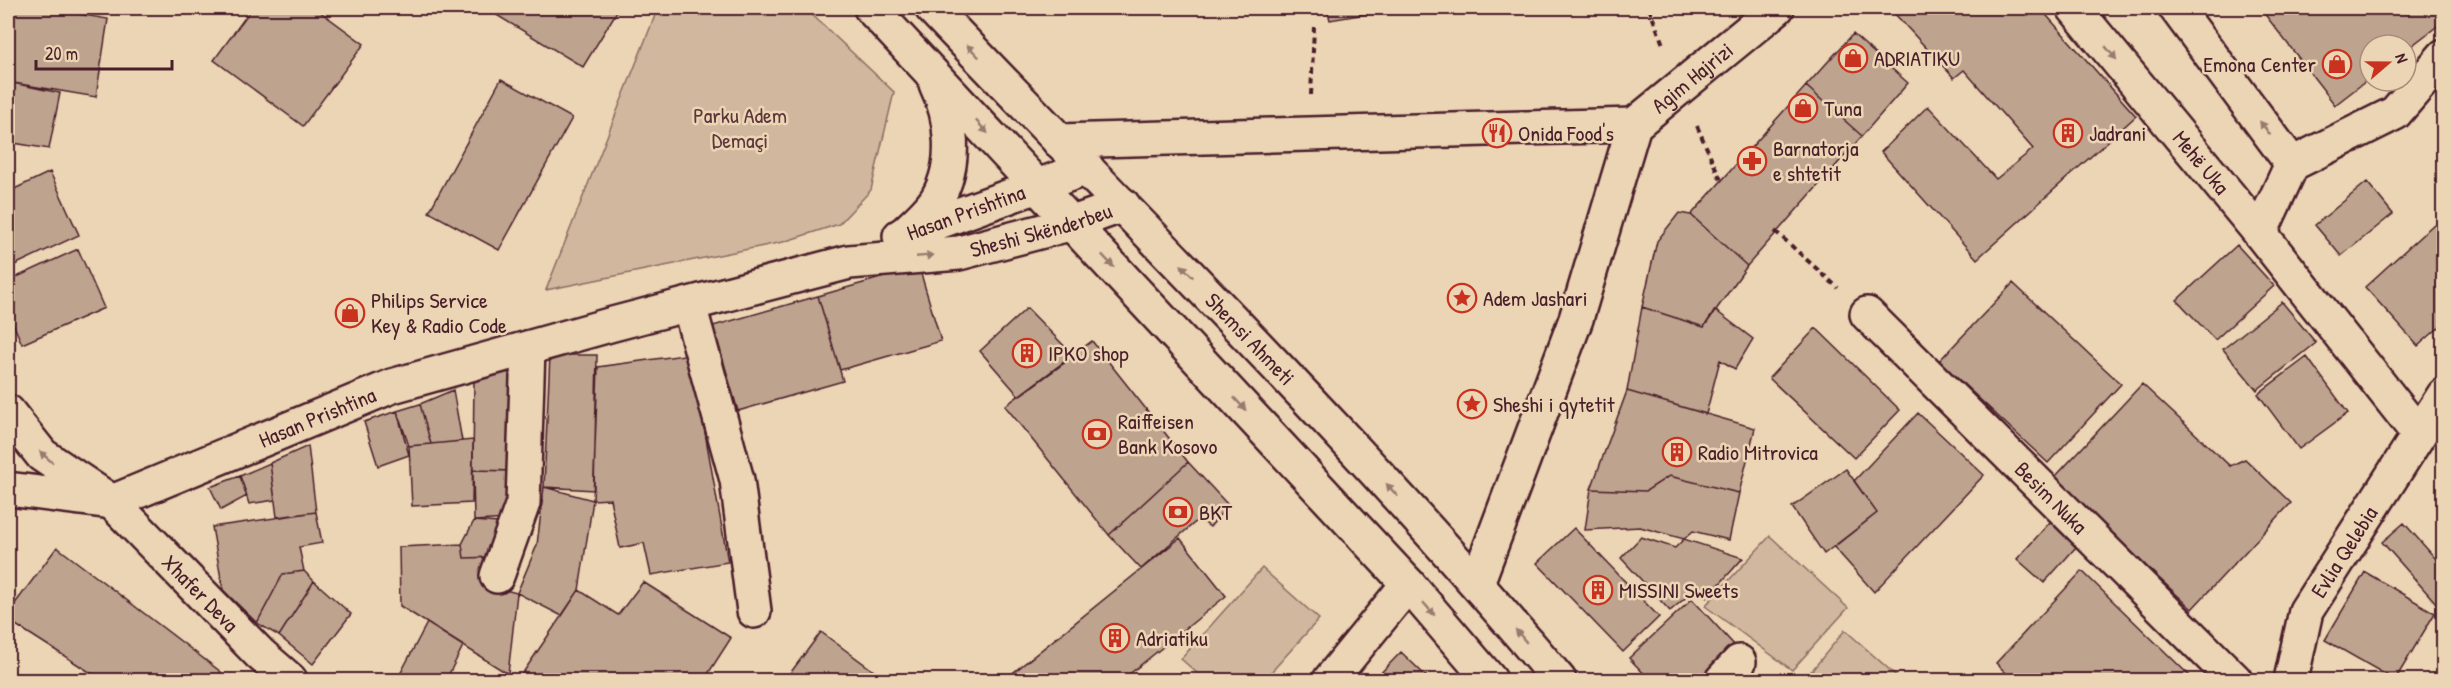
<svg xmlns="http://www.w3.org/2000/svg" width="2451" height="688" font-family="'Patrick Hand',sans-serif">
<rect width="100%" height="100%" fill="#ebd5b4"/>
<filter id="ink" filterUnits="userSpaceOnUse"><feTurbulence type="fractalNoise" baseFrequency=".0167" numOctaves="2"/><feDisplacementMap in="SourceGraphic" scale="12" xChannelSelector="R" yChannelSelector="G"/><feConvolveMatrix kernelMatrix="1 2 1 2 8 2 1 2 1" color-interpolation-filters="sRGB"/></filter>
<g filter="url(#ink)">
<path fill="#d0b79e" stroke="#8d6b64" stroke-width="1.5" d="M 658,8 L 805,8 L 894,92 L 871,190 L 839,224 L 783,242 L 546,290 Z
M 1770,536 L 1848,608 L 1792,670 L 1705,606 Z
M 1262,568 L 1319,619 L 1264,680 L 1205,680 L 1181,659 Z
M 1845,630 L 1901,680 L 1804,680 Z"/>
<path fill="#bea38e" stroke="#4a1f2b" stroke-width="1.5" d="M 8,8 L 42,8 L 108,19 L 96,97 L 8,82 Z
M 252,8 L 315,8 L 364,44 L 303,126 L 214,60 Z
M 485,8 L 619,8 L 583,67 Z
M 1116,8 L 1246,8 L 1246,10 L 1116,11 Z
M 1327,8 L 1402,8 L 1330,20 Z
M 1900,8 L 2040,8 L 2136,116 L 1977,259 L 1881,152 L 1928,106 L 1996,179 L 2033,149 L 1964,70 L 1954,78 L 1894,13 Z
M 2260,8 L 2438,8 L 2444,14 L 2444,21 L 2406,50 L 2406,45 L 2370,45 L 2370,78 L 2335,105 Z
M 1853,34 L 1908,83 L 1862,136 L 1806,86 Z
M 501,79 L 572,118 L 499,250 L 429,212 Z
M 8,82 L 60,93 L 49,149 L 8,142 Z
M 1806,86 L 1862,136 L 1747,266 L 1691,215 Z
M 50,172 L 79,235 L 8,268 L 8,192 Z
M 2367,182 L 2393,214 L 2341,256 L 2315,225 Z
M 1679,213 L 1691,215 L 1747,266 L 1704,327 L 1642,307 L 1657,241 Z
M 2434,224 L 2444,234 L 2444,323 L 2418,346 L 2365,287 Z
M 2237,245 L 2274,286 L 2215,340 L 2177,300 Z
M 78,249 L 104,308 L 22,344 L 8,312 L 8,281 Z
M 919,267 L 941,341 L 840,370 L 818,296 Z
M 2013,283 L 2121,384 L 2048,463 L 1939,361 Z
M 818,296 L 843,381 L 738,411 L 713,326 Z
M 2282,302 L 2316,343 L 2257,390 L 2223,349 Z
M 1642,307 L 1704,327 L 1715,310 L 1753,339 L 1735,369 L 1720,360 L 1706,414 L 1627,391 Z
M 1027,308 L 1074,356 L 1019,396 L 980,351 Z
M 1816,328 L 1900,410 L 1854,458 L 1769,378 Z
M 1092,341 L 1188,462 L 1109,535 L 1005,406 Z
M 691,354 L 728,562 L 651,575 L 644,543 L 620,548 L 610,499 L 593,500 L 598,367 Z
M 550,355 L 597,355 L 594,490 L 544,487 Z
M 2307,357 L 2348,413 L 2299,449 L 2258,394 Z
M 514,365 L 518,471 L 473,470 L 474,379 Z
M 2142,384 L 2230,466 L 2245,459 L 2291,503 L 2192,609 L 2053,479 Z
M 453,390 L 462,441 L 431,444 L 420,404 Z
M 1627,391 L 1755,428 L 1739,493 L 1669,476 L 1646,491 L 1591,489 Z
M 420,404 L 431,444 L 409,446 L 397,411 Z
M 397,411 L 409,455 L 378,466 L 364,422 Z
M 1918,413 L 1984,475 L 1874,592 L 1834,547 L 1877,513 L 1854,481 Z
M 473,440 L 472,503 L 412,506 L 409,446 Z
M 308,446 L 316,512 L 277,517 L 270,463 Z
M 1188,462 L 1228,505 L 1210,527 L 1199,519 L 1141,569 L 1109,535 Z
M 270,463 L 275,500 L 249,504 L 240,476 Z
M 1846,469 L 1877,513 L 1824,554 L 1792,507 Z
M 473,470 L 509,471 L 509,519 L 474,521 Z
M 240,476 L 247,496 L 221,510 L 210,487 Z
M 1669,476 L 1739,493 L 1729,540 L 1693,531 L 1684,539 L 1640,527 L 1585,530 L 1591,489 L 1646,491 Z
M 544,487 L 593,500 L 579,590 L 562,616 L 517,593 L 537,545 Z
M 316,512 L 322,543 L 299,547 L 304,571 L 283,574 L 257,623 L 223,590 L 212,527 Z
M 474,521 L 510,524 L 501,557 L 464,558 L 462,544 Z
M 2050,522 L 2076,547 L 2044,583 L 2017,559 Z
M 2404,523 L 2444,568 L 2444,612 L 2382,542 Z
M 1574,528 L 1659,617 L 1623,652 L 1537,563 Z
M 1641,537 L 1675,548 L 1684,539 L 1743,558 L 1707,598 L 1696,589 L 1670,611 L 1621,558 Z
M 1180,538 L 1226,596 L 1122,680 L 1004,680 Z
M 462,544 L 464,558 L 492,557 L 501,589 L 517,593 L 508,674 L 400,606 L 399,547 Z
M 57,547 L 221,672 L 217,680 L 102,680 L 8,620 L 8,613 Z
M 304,571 L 314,581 L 279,636 L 257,623 L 283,574 Z
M 2082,571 L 2194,680 L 2013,680 L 1996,663 Z
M 2365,572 L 2435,613 L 2395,680 L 2325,640 Z
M 314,581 L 351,614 L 313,664 L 279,636 Z
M 643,582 L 731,638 L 704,680 L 518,680 L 579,590 L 618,615 Z
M 1692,599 L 1736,647 L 1701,680 L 1650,680 L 1629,658 Z
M 427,623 L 463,646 L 446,680 L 397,680 Z
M 821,632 L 879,675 L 875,680 L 785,680 Z
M 1401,652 L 1430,680 L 1374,680 Z"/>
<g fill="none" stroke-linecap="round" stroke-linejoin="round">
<g stroke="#4a1f2b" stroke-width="38">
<g id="minor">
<path id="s1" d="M 2074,8 L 2260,233 L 2417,432"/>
<path d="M 2176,8 L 2292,164 L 2260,233"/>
<path id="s2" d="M 1634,125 L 1777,8"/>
<path d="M 1059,141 L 1634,125"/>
<path d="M 2292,164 L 2395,113 L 2444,56"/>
<path id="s3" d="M 900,236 L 1087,168"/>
<path d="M 689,305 L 737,480 L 754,611"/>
<path id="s4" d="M 1867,314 L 2235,680"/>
<path id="s5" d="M 8,412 L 42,455 L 112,502 L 260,654 L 290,680"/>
<path d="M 8,489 L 104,501"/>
<path id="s6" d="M 112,502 L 392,386 L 613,324 L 849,262 L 959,253 L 1073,223 L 1123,205"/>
<path d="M 497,576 L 523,503 L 528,348"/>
<path d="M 1477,583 L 1576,319 L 1634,125"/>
<path d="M 1330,680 L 1408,584"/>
<path d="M 1722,680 L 1739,662"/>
<path id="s7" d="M 2291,680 L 2306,611 L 2444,395"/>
</g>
</g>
<g stroke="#4a1f2b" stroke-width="38">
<g id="major">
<path d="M 871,8 L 1408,584 L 1490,680"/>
<path id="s8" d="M 932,8 C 1143,230 1362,445 1559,680"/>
<path d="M 905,233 C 916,223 929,212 937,199 C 957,165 953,119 936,84"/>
</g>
</g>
<path stroke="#4a1f2b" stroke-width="4" stroke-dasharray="6 4.5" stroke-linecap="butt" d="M 1649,8 L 1664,47
M 1311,95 L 1314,27
M 1697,126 L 1721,180
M 1775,231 L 1838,288"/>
<use href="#minor" stroke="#ebd5b4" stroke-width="33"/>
<use href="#major" stroke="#ebd5b4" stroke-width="33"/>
</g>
<defs><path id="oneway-solid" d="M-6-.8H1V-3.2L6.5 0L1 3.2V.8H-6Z" transform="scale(1.5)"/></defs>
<g fill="#9a7a70">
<use href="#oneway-solid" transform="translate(973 51) rotate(-134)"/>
<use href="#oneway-solid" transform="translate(2111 53) rotate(50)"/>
<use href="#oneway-solid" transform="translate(982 127) rotate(47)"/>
<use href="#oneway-solid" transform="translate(2265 128) rotate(-127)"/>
<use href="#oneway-solid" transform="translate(925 256) rotate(-5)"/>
<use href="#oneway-solid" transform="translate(1108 261) rotate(47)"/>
<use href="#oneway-solid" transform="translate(1187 271) rotate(-134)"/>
<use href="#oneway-solid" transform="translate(1240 404) rotate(47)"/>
<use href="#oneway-solid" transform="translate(46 457) rotate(-139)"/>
<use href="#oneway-solid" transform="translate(1392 490) rotate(-132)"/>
<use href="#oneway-solid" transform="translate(1429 609) rotate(49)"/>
<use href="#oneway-solid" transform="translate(1521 636) rotate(-130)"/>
</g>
</g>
<defs>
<g id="shop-ring" transform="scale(1.5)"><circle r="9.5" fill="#ebd5b4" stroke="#c8321e" stroke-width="1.5"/><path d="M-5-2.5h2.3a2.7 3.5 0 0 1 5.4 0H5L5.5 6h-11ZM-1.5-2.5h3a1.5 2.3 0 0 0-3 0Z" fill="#c8321e"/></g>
<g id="restaurant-ring" transform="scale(1.5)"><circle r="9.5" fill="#ebd5b4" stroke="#c8321e" stroke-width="1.5"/><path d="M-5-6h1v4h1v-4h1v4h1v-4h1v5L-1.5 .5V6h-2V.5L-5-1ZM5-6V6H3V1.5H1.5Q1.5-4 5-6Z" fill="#c8321e"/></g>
<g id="building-ring" transform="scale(1.5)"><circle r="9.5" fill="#ebd5b4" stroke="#c8321e" stroke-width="1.5"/><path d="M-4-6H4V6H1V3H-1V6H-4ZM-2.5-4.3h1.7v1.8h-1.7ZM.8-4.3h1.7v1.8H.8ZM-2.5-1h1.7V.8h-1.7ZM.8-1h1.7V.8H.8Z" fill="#c8321e"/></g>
<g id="pharmacy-ring" transform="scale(1.5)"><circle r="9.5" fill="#ebd5b4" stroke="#c8321e" stroke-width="1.5"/><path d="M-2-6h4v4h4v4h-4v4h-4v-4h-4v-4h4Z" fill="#c8321e"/></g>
<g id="sight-ring" transform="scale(1.5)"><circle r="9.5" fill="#ebd5b4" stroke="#c8321e" stroke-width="1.5"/><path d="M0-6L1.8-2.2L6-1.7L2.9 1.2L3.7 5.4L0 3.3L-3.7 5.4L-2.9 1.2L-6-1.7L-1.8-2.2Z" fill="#c8321e"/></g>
<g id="bank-ring" transform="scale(1.5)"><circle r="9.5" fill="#ebd5b4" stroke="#c8321e" stroke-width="1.5"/><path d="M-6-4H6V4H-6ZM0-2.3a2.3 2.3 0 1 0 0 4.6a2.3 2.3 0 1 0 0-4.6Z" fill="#c8321e"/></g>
</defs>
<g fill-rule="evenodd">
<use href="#shop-ring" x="1853" y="58"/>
<use href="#shop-ring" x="2337" y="64"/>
<use href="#shop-ring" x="1803" y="108"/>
<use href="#restaurant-ring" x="1497" y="133"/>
<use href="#building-ring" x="2068" y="133"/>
<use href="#pharmacy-ring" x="1752" y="161"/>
<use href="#sight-ring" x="1462" y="298"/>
<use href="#shop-ring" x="350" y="313"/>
<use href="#building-ring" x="1027" y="353"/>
<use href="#sight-ring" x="1472" y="404"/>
<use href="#bank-ring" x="1097" y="434"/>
<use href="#building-ring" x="1677" y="452"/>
<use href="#bank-ring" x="1178" y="512"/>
<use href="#building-ring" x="1598" y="590"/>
<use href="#building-ring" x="1115" y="638"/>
</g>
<g text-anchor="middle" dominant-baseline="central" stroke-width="5" stroke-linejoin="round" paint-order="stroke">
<g font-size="22" fill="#4a1f2b" stroke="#ebd5b4" text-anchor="start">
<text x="1874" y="58">ADRIATIKU</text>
<text x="2316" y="64" text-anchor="end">Emona Center</text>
<text x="1824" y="108">Tuna</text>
<text x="1518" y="133">Onida Food's</text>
<text x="2089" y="133">Jadrani</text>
<text x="1773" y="148">Barnatorja<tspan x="1773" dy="25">e shtetit</tspan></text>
<text x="1483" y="298">Adem Jashari</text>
<text x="371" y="300">Philips Service<tspan x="371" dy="25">Key &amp; Radio Code</tspan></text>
<text x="1048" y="353">IPKO shop</text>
<text x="1493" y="404">Sheshi i qytetit</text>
<text x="1118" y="421">Raiffeisen<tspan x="1118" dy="25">Bank Kosovo</tspan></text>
<text x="1698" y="452">Radio Mitrovica</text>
<text x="1199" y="512">BKT</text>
<text x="1619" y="590">MISSINI Sweets</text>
<text x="1136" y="638">Adriatiku</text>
</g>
<g font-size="22" fill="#4a1f2b" stroke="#ebd5b4">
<text stroke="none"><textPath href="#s2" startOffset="75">Agim Hajrizi</textPath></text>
<text stroke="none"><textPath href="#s1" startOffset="200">Mehë Uka</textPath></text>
<text stroke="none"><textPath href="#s3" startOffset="70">Hasan Prishtina</textPath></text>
<text stroke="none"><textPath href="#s6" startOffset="972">Sheshi Skënderbeu</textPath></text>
<text stroke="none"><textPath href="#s8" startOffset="459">Shemsi Ahmeti</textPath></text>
<text stroke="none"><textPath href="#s6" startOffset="222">Hasan Prishtina</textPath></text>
<text stroke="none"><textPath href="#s4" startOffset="260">Besim Nuka</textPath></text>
<text stroke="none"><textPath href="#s7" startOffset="141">Evlia Qelebia</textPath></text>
<text stroke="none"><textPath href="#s5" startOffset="266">Xhafer Deva</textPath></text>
</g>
<g font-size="22" fill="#5e363c" stroke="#ebd5b4">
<text x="740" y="115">Parku Adem<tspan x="740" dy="25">Demaçi</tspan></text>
</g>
</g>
<rect width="2451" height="688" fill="none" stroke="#ebd5b4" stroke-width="30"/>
<rect x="15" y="15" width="2421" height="658" fill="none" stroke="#4a1f2b" stroke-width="2" filter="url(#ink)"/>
<g transform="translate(2388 63) rotate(70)"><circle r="28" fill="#ebd5b4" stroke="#ab8c7d" stroke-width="1.5"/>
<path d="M0-4.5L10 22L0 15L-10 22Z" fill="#c8321e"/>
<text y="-9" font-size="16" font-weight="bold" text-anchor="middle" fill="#4a1f2b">N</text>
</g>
<path d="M36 60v9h136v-9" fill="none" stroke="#4a1f2b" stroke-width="3"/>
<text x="45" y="60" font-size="18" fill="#4a1f2b" stroke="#ebd5b4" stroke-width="4.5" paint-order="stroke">20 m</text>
</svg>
